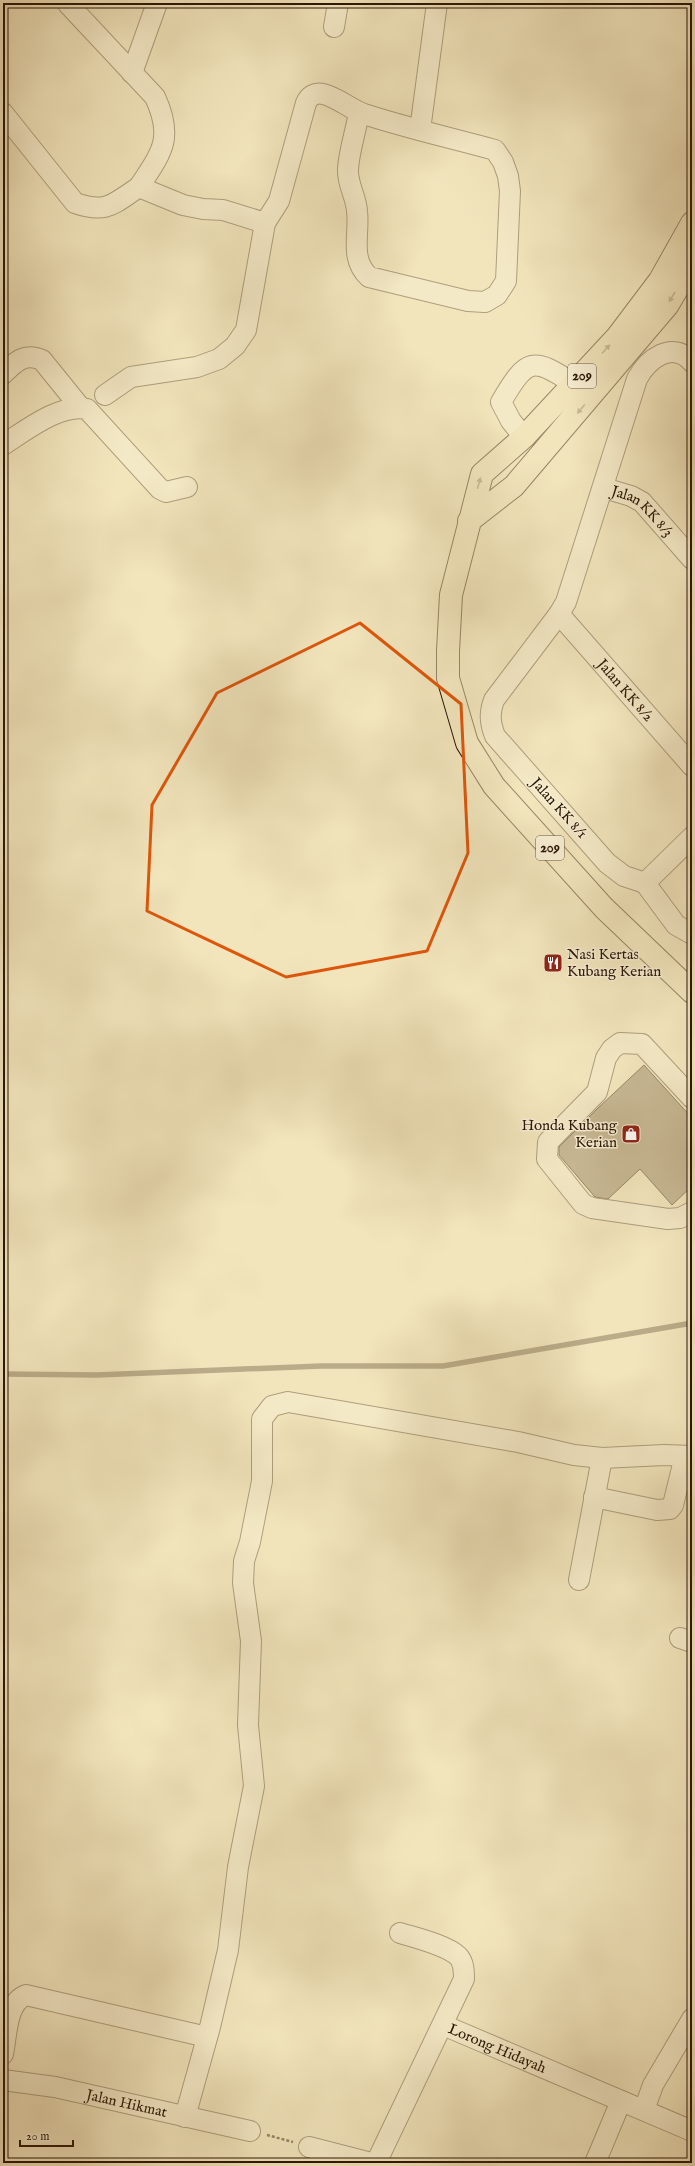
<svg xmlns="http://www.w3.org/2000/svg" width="695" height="2166" font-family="'IM FELL English',serif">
<rect width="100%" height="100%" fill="#f2e5bc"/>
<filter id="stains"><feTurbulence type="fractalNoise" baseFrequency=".005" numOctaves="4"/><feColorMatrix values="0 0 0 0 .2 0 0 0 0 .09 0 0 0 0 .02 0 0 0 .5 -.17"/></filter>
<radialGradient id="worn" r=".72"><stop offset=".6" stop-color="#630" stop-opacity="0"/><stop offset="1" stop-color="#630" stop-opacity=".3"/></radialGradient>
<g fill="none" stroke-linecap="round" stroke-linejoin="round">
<path stroke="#79674d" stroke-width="5.5" d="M 3,1374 L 97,1375 L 321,1366 L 443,1366 L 692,1323"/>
</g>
<path fill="#928164" stroke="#2a1504" d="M 644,1065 L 692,1118 L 692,1186 L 672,1205 L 640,1169 L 608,1199 L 595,1197 L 559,1155 L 559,1147 L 597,1109 Z"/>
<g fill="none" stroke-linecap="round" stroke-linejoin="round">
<g stroke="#5c4932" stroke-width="22">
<g id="minor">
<path d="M 68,4 L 155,97 C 174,138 162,152 139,187"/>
<path d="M 334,27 L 338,3"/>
<path d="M 132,73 L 157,3"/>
<path d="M 3,113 L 75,203 C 107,214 113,204 139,187 L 183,205 L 203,209 L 223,210 L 265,223 L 279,201 L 306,103 C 309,96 315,92 323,94 C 337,97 350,109 364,114 C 407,128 451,138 495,150 L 503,162 L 508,176 L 510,191 L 506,281 L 497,295 L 485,302 L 468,301 L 369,277 C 349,258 360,235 357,211 C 356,196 347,184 348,169 C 349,151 356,131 359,112"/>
<path d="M 420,130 L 437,3"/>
<path d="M 3,374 C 15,362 25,352 42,360 L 80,407"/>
<path d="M 105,395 L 131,377 L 197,367 L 219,359 L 235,346 L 246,330 L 265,223"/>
<path d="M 524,437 L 511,421 L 501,402 C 527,358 532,356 574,384"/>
<path d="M 3,445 C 25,431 60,403 87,409 L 160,489 L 166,492 L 187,487"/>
<path id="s1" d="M 604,488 L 631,496 L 642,502 L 692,559"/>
<path id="s2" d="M 559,614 L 692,766"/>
<path d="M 645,883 L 624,876 L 607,863 L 495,736 C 490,723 489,713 494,700 L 559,614 L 566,602 L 637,379 C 647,360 672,339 692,362"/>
<path d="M 645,883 L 676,925 L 692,934"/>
<path d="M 645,883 L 692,837"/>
<path d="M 692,1098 L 642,1044 L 620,1043 L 612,1049 L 606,1058 L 597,1092 L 548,1142 L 547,1159 L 583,1204 L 592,1208 L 668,1219 L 680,1218 L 692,1212"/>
<path d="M 594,1497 L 657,1510 L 670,1509 L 673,1505 L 685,1456"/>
<path d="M 579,1580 L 602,1458"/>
<path d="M 680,1638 L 692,1642"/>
<path id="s3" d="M 443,2025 L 692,2131"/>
<path d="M 3,2054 C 7,2035 6,2003 26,1995 L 207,2037"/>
<path id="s4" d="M 3,2080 L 55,2087 L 250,2131"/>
<path d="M 644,2110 L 653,2085 L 692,2019"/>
<path d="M 185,2117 L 210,2027 L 228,1950 L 238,1867 L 254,1786 L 248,1725 L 251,1641 L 243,1583 L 244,1561 L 250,1542 L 262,1481 L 262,1419 L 272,1406 L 288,1402 L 518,1442 L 574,1455 L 602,1458 L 664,1455 L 692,1456"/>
<path d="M 309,2147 L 371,2163"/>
<path d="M 376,2163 L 464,1979 C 464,1972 464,1962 458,1956 C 446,1945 416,1938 400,1933"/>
<path d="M 595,2163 L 621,2101"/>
</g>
</g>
<g stroke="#2a1504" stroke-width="24">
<path id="major" d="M 692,223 L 660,280 L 617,337 L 524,437 L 482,474 L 451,595 L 448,651 L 448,678 L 467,743 L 494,786 L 604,908 L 692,992
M 469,521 L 514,486 L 667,306 L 692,264"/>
</g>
<path stroke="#2a1504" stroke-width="2.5" stroke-dasharray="3 2" stroke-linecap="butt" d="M 267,2135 L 293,2142"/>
<use href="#minor" stroke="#f7eed3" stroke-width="20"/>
<use href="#major" stroke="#f2e5bc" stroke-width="22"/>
</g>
<defs><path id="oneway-solid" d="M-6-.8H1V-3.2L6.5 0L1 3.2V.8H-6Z"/></defs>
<g fill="#988769">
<use href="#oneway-solid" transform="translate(672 297) rotate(121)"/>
<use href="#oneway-solid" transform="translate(606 349) rotate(-48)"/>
<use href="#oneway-solid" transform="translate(581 409) rotate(130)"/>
<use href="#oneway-solid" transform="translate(479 483) rotate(-75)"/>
</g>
<path d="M0 0H695V2166H0ZM 360,623 L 461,704 L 468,853 L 427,951 L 286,977 L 147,911 L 152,805 L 217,693 Z" fill="#f2e5bc" fill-opacity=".55" fill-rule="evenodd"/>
<path fill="none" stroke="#de560c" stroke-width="3" stroke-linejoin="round" d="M 360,623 L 461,704 L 468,853 L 427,951 L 286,977 L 147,911 L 152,805 L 217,693 Z"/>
<defs>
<g id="restaurant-square" transform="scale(1)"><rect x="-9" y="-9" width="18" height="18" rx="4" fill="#8f2418" stroke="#f7eed3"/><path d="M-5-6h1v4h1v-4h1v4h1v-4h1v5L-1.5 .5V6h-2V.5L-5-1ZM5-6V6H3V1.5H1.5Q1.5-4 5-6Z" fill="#fff"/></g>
<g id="shop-square" transform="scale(1)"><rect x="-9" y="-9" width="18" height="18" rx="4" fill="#8f2418" stroke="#f7eed3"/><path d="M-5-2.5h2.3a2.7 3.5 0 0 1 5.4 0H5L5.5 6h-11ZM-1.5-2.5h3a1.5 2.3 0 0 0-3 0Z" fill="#fff"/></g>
</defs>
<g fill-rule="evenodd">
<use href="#restaurant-square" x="553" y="963"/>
<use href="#shop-square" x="631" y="1134"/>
</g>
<g text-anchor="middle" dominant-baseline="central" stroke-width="3" stroke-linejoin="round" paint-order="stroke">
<g fill="#f7eed3" stroke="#685642" stroke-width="1">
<rect x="568" y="364" width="28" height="24" rx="3"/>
<rect x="536" y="836" width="28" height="24" rx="3"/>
</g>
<g font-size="14" font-weight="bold" fill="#2a1504">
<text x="582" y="376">209</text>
<text x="550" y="848">209</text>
</g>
<g font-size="15" fill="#2a1504" stroke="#f7eed3">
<text stroke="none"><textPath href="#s1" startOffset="46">Jalan KK 8/3</textPath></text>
<text stroke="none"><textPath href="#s2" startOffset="101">Jalan KK 8/2</textPath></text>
<text transform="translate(559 808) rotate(48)">Jalan KK 8/1</text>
<text stroke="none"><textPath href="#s3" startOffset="59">Lorong Hidayah</textPath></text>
<text stroke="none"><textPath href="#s4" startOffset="126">Jalan Hikmat</textPath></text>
</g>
<g font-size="15" fill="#2a1504" stroke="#f7eed3" text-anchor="start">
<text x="567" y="954">Nasi Kertas<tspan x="567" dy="17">Kubang Kerian</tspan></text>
<text x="617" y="1125" text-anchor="end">Honda Kubang<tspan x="617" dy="17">Kerian</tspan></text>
</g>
</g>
<rect width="695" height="2166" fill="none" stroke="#f2e5bc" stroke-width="16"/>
<rect x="4" y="4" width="687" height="2158" fill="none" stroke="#2a1504" stroke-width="2"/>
<rect x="8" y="8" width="679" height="2150" fill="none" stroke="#2a1504"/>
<path d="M20 2140v6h53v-6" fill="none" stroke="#2a1504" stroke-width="2"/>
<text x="26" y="2140" font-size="12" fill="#2a1504" stroke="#f7eed3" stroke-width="3" paint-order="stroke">20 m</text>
<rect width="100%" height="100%" filter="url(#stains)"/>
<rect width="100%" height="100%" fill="url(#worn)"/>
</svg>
